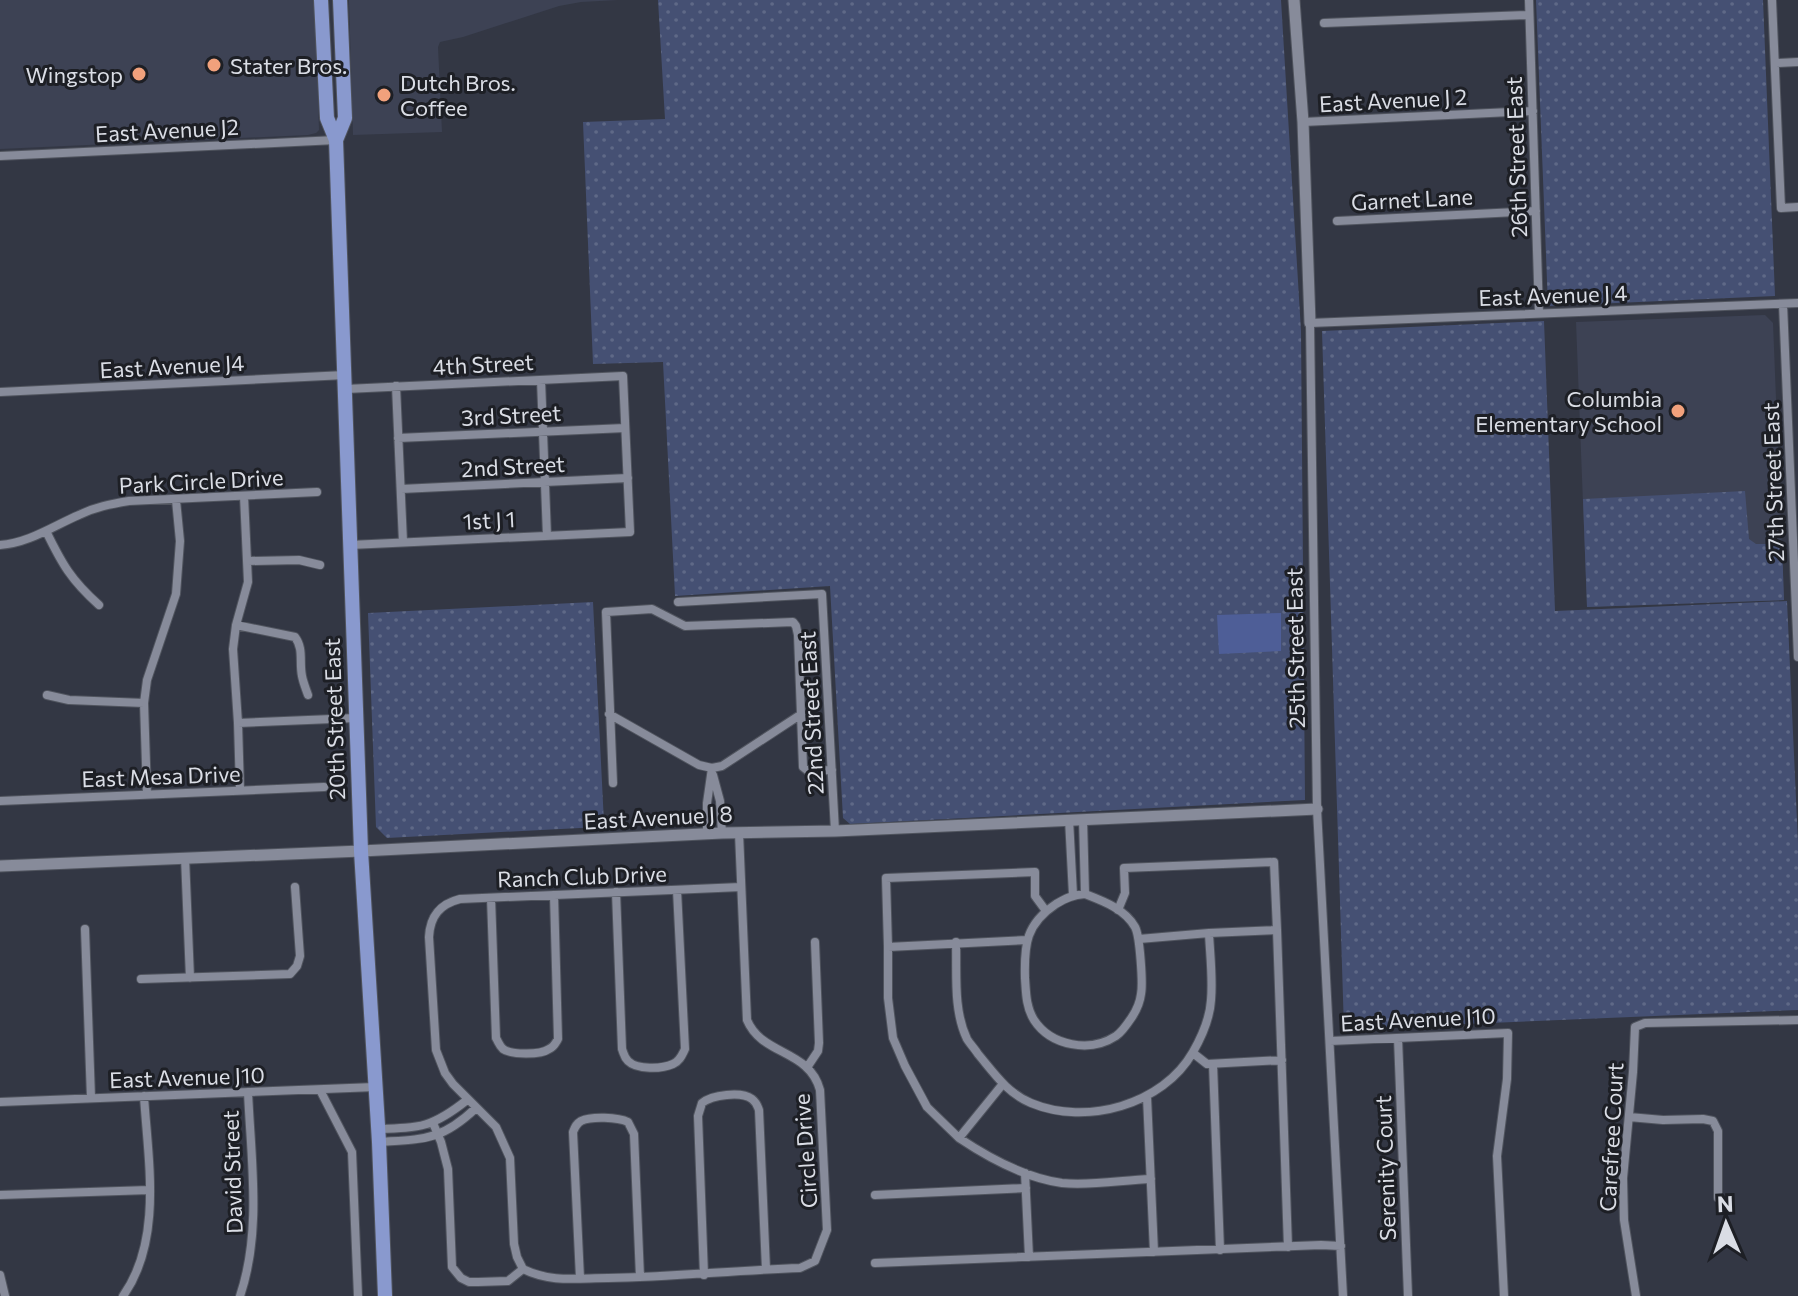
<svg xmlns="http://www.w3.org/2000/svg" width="1798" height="1296" font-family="Commissioner,sans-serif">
<defs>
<pattern id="grass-dots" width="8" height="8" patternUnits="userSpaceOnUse" patternTransform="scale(2)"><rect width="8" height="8" fill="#455073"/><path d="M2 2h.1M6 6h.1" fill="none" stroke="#5f6987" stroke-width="1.8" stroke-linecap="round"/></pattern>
</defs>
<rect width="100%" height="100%" fill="#333744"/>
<path fill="#3d4254" d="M 0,0 L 315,0 L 319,130 L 316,133 L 308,135 L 0,149 Z
M 349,0 L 618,0 L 581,2 L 559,6 L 463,37 L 440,42 L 438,47 L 442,132 L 353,135 Z
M 1765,315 L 1773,323 L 1784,600 L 1587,607 L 1576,322 Z"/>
<path fill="url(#grass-dots)" d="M 658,0 L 1281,0 L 1301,331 L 1305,800 L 850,824 L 843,818 L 830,586 L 675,596 L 663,362 L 593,364 L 583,122 L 665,119 Z
M 1536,0 L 1763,0 L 1775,296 L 1548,306 Z
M 1544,321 L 1555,611 L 1787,601 L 1798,843 L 1798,1010 L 1344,1029 L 1322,331 Z
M 1745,491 L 1749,539 L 1756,544 L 1782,544 L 1784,600 L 1587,607 L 1583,499 Z
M 593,602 L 604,823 L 599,827 L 387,838 L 376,827 L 368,613 Z"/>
<path fill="#4e5e97" d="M 1281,613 L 1281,651 L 1219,654 L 1217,615 Z"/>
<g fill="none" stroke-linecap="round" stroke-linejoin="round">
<g stroke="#50545e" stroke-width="10">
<path id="minor" d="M 1529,0 L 1539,313
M 1772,0 L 1781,208 L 1798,207
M 1324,23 L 1529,15
M 1776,63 L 1798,62
M 1303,122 L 1533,111
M 0,156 L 336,140
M 1337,221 L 1536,211
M 1783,304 L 1798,657
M 541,380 L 547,536
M 396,386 L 403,542
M 346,389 L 623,376 L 630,532 L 350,545
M 0,392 L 345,375
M 398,438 L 625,428
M 401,489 L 628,478
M 46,531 C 62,564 71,580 99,605
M 0,545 C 29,543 53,526 79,515 C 95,507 111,504 129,501 L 317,492
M 248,561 L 299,560 L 320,565
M 678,602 L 822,594 L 835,831
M 236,625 L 295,637 C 304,649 299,662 302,676 C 303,682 306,689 308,695
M 47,695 L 69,700 L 144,703
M 609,714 L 699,765 L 712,768 L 722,766 L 800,715
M 238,723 L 356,718
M 713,775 L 720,801 L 722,833
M 613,783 L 606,612 L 652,609 L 685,626 L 793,622 L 796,626 L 798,635 L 803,767 L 808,771 L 832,770
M 240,790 L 238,723 L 233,649 L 236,625 L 248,582 L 244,496
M 147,794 L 144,703 L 147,680 L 176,594 L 180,541 L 176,500
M 0,801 L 324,787
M 1069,819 L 1073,895
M 1083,819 L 1085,894
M 707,834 L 707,803 L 712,768
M 185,857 L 190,978
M 616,892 L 622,1049 C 624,1054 624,1057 628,1061 C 637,1070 662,1069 673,1064 C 680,1061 682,1055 685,1049 L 677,890
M 1085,894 C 1103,901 1125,909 1135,927 C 1140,936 1143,984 1141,994 C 1140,1002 1136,1011 1132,1017 C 1128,1023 1122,1032 1116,1036 C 1090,1053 1051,1046 1034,1020 C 1026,1007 1026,993 1025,978 C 1024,944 1026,924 1056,904 C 1066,898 1073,895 1085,894 Z
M 491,898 L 496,1038 C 499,1043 499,1045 503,1049 C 511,1055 541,1055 549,1049 C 554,1047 555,1044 558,1039 L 554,895
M 1118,910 L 1125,893 L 1124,868 L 1274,862 L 1277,930
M 85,929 L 91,1098
M 1209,933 L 1277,930 L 1288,1247
M 1027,940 L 888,947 L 886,878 L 1035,872 L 1035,896 L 1046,911
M 956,942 C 957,973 953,1010 967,1039 C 970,1044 975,1049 978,1054 C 994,1073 1007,1093 1031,1103 C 1086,1126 1163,1105 1193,1052 C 1201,1038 1210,1017 1211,1000 C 1213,978 1210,955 1209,933 L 1139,939
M 888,947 L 888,998 L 893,1038 L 905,1066 L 927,1107 L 959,1138
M 141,979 L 290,974 L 297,966 L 300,956 L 295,887
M 1398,1038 L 1408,1296
M 1330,1041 L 1508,1033 L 1507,1079 L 1497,1156 L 1504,1296
M 1193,1053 L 1207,1064 L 1282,1060
M 1213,1064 L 1220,1250
M 808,1066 L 818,1051 L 819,1043 L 815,942
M 1002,1085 L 959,1138 C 989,1158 1025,1178 1062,1183 C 1091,1186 1122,1180 1151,1179
M 320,1090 L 352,1152 L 358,1296
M 1147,1097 L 1154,1252
M 0,1102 L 375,1087
M 1629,1117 L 1663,1120 L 1703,1119 L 1713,1121 L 1718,1131 L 1718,1198
M 433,1123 L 441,1142 L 448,1169 L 452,1267 L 461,1278 L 469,1282 L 478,1282 L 508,1281 L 523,1269 C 551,1283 578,1278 608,1278 C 673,1277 736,1270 800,1268 L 815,1261 L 827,1230 L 820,1090 C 809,1049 762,1056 747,1020 L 739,833
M 378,1129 C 421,1128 433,1127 467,1100
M 379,1142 C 424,1139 441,1141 476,1108
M 1025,1173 L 1029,1257
M 0,1195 L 149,1190
M 875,1195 L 1026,1188
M 875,1263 L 1321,1245 L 1341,1246
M 523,1269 L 517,1257 L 514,1244 L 510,1158 L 496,1127 L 453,1084 L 445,1073 L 436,1050 L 429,937 C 430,916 440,904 460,899 L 741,887
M 0,1275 L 5,1296
M 704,1275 L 698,1116 L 702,1103 C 712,1095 741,1091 752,1099 C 757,1103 757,1105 759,1110 L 766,1269
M 580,1278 L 573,1132 C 575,1127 576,1124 581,1121 C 591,1116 618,1117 628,1122 L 634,1134 L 640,1277
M 123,1296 C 163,1240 148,1160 144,1096
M 240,1296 C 262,1231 251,1160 248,1092
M 1343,1296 L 1317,809 L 1310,323 L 1798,303
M 1636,1296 L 1624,1220 L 1623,1178 L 1633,1072 L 1635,1027 L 1645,1023 L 1798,1020"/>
</g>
<g stroke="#50545e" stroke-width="13">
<path id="tertiary" d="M 1294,0 L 1303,122 L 1310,323
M 0,866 L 361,851 L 722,833 L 835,831 L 1317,809"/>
</g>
<g stroke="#50545e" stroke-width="16">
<path id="primary" d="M 321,0 L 327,118 L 336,140 L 361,851 L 379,1142 L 385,1296
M 336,140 L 345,118 L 340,0"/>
</g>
<use href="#minor" stroke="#878b9a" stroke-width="8"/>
<use href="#tertiary" stroke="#878b9a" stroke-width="11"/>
<use href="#primary" stroke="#8999ce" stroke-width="14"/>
</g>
<g fill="#f1a17c" stroke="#1d1f25" stroke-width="3">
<circle cx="214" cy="65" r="8"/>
<circle cx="139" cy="74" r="8"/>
<circle cx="384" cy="95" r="8"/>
<circle cx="1678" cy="411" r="8"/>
</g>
<g text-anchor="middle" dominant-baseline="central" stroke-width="6" stroke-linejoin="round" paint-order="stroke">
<g font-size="22" fill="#dadde5" stroke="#1d1f25" text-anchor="start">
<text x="230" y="65">Stater Bros.</text>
<text x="123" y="74" text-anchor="end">Wingstop</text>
<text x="400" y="82">Dutch Bros.<tspan x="400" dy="25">Coffee</tspan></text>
<text x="1662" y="398" text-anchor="end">Columbia<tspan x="1662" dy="25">Elementary School</tspan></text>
</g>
<g font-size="22" fill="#dadde5" stroke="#1d1f25">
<text transform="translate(1393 100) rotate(-3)">East Avenue J 2</text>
<text transform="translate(167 130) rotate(-3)">East Avenue J2</text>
<text transform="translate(1516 157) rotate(-92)">26th Street East</text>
<text transform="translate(1412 199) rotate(-3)">Garnet Lane</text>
<text transform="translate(1553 295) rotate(-2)">East Avenue J 4</text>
<text transform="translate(483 364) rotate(-3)">4th Street</text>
<text transform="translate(172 366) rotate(-3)">East Avenue J4</text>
<text transform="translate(511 415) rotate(-3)">3rd Street</text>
<text transform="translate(513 466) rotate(-3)">2nd Street</text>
<text transform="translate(201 481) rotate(-3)">Park Circle Drive</text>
<text transform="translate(1773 482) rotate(-92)">27th Street East</text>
<text transform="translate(489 520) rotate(-3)">1st J 1</text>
<text transform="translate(1295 648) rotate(-91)">25th Street East</text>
<text transform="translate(811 713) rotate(-93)">22nd Street East</text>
<text transform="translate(334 719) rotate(-92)">20th Street East</text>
<text transform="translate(161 776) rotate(-2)">East Mesa Drive</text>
<text transform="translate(658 817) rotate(-3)">East Avenue J 8</text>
<text transform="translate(582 876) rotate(-2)">Ranch Club Drive</text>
<text transform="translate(1418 1019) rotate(-3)">East Avenue J10</text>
<text transform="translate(187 1077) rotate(-2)">East Avenue J10</text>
<text transform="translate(1611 1137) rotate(-87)">Carefree Court</text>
<text transform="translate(805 1151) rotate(-94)">Circle Drive</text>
<text transform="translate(1385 1168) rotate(-92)">Serenity Court</text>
<text transform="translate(232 1172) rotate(-92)">David Street</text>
</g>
</g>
<g transform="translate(1726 1224) rotate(358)" stroke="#1d1f25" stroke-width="6" paint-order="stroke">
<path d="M0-6L14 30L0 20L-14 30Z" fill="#dadde5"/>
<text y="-12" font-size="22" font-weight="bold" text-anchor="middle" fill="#dadde5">N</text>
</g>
</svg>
